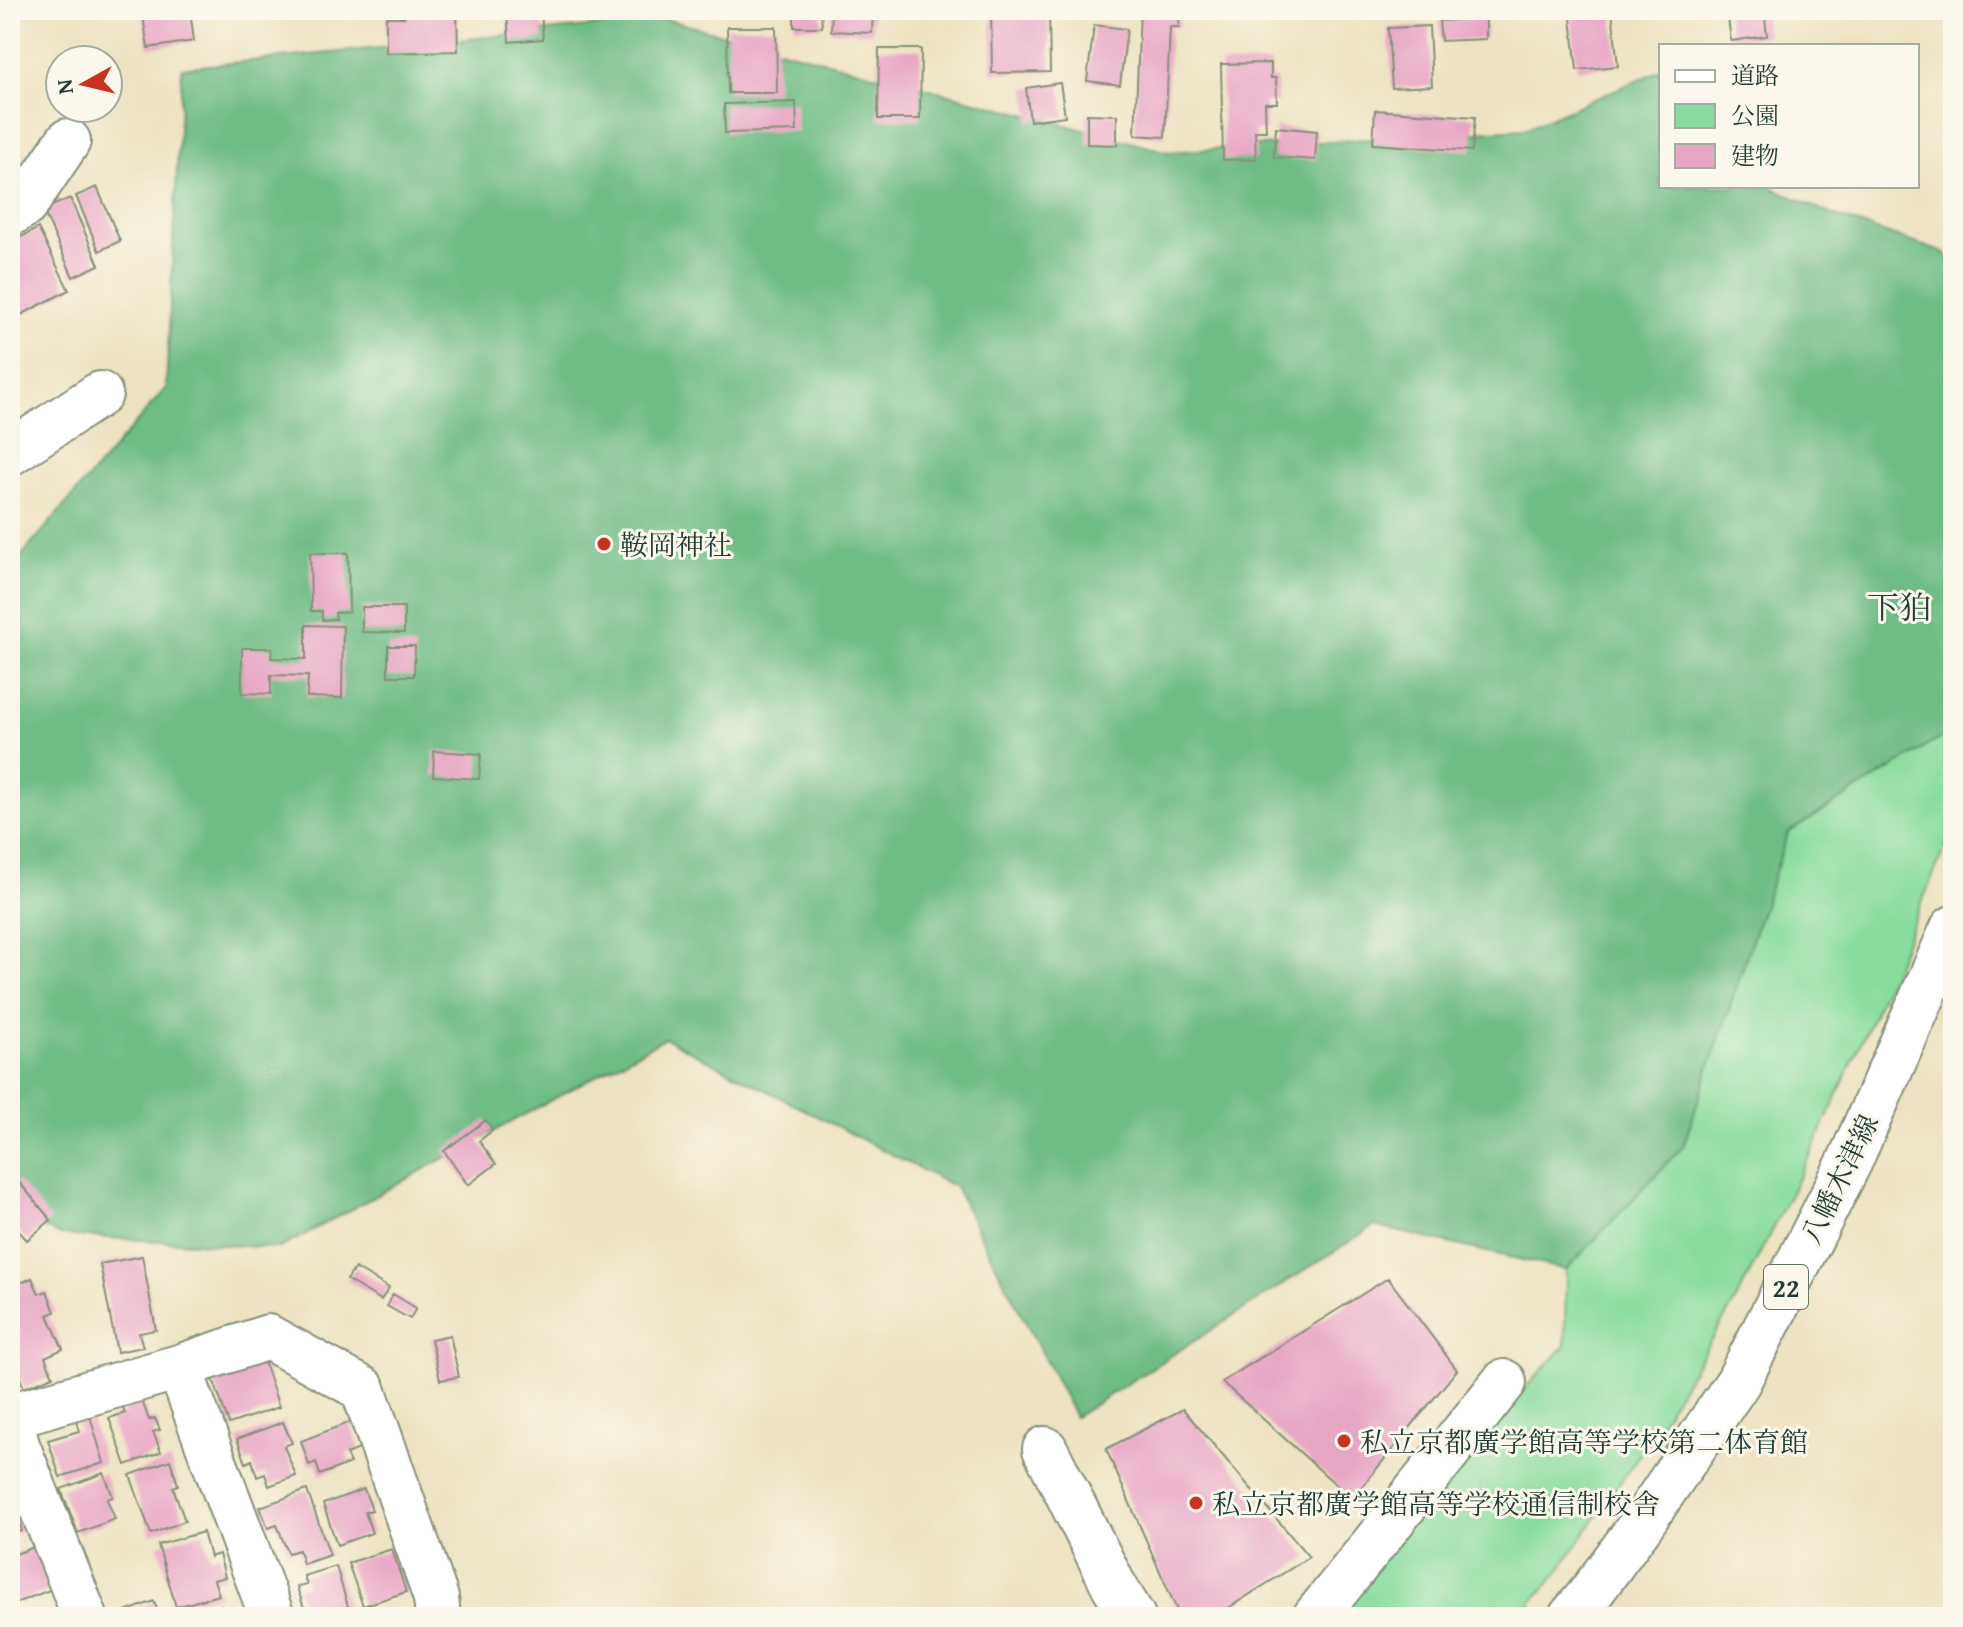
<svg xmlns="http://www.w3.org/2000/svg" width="1963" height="1627" font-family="'Gentium Book Plus','Noto Serif JP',serif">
<rect width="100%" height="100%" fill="#fbf7ec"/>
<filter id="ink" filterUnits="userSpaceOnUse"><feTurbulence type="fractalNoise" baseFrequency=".0125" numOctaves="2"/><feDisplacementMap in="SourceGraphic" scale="16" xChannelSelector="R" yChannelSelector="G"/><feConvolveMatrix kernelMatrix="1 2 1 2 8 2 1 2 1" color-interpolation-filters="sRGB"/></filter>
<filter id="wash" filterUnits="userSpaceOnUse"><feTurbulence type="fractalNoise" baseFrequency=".006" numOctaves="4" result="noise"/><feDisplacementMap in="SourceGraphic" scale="32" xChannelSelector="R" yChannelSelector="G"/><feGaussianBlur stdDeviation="1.8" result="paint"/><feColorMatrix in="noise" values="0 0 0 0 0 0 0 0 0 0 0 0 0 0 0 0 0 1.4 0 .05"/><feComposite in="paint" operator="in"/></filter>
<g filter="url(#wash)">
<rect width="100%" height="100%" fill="#ede2c1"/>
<path fill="#88dc9f" stroke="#548c6a" stroke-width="2" d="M 1953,730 L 1953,828 L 1894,969 L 1814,1147 L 1736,1300 L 1648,1442 L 1557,1574 L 1519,1617 L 1338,1617 L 1417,1503 L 1565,1346 L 1566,1270 L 1683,1146 L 1788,833 Z"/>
<path fill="#6ebc86" stroke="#467c5d" stroke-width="2" d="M 665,19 L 1168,152 L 1524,129 L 1661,70 L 1661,186 L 1769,186 L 1832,215 L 1945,253 L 1953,267 L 1953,730 L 1788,833 L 1683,1146 L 1566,1270 L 1374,1226 L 1075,1417 L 955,1187 L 665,1038 L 280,1248 L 60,1235 L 10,1213 L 10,569 L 166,388 L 182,68 Z"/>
<g id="blocks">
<path fill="#e8a6c5" d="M 142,10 L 190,10 L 194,41 L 148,48 Z
M 404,10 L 457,10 L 458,51 L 386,53 L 386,17 L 404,17 Z
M 507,10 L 541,10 L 543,39 L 509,42 Z
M 794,10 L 821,10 L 822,27 L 794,27 Z
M 832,10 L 873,10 L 872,33 L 831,31 Z
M 991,10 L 1049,10 L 1050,72 L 992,73 Z
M 1140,10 L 1180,10 L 1179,27 L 1170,27 L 1165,137 L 1135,135 Z
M 1570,10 L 1612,10 L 1618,66 L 1577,70 Z
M 1727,10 L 1764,10 L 1767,36 L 1731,41 Z
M 1486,18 L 1486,39 L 1441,41 L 1439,21 Z
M 1094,25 L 1127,29 L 1120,85 L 1087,81 Z
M 1429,26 L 1432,86 L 1392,88 L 1388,28 Z
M 727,27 L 776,27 L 777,93 L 728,93 Z
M 879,49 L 921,49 L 920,119 L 878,119 Z
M 1271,63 L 1271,78 L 1276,78 L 1277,103 L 1265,103 L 1266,131 L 1255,131 L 1256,159 L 1223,160 L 1221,64 Z
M 1060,83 L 1065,116 L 1030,121 L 1026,88 Z
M 796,102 L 797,131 L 725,133 L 724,104 Z
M 1375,110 L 1475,117 L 1472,151 L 1373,144 Z
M 1087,114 L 1117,115 L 1117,145 L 1087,144 Z
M 1276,127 L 1317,131 L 1315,160 L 1274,157 Z
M 97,187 L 120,241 L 99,251 L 76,196 Z
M 70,198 L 99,265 L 73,277 L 43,210 Z
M 38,228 L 69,290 L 13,319 L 10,312 L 10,243 Z
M 310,553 L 348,553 L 349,612 L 335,613 L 336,619 L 322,620 L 322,611 L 311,611 Z
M 362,607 L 404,607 L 404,633 L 362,632 Z
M 306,625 L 343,626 L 342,698 L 307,697 L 308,676 L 271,675 L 271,694 L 242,693 L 242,648 L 272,648 L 271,658 L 306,659 Z
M 388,646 L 415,646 L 414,676 L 388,676 Z
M 434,751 L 481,754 L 479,779 L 433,776 Z
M 486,1120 L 493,1130 L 479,1141 L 496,1164 L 468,1185 L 444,1151 Z
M 18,1181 L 51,1220 L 27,1240 L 18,1230 L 10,1236 L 10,1188 Z
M 142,1256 L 156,1330 L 139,1333 L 143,1347 L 117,1352 L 100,1264 Z
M 355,1268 L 389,1288 L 381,1300 L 347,1280 Z
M 32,1278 L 39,1294 L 47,1291 L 55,1312 L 48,1315 L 63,1349 L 45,1357 L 53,1376 L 24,1388 L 16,1368 L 10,1370 L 10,1287 Z
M 1388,1278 L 1457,1370 L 1352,1499 L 1222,1382 Z
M 393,1294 L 416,1308 L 410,1319 L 387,1306 Z
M 450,1335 L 459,1377 L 440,1380 L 431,1339 Z
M 263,1359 L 279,1407 L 229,1424 L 212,1376 Z
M 140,1395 L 149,1420 L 155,1418 L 160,1430 L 153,1432 L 161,1452 L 126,1465 L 109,1418 L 125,1413 L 121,1402 Z
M 1183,1409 L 1309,1557 L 1214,1617 L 1180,1617 L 1106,1449 Z
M 89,1413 L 104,1463 L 60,1477 L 48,1440 L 79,1431 L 75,1417 Z
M 283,1422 L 292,1443 L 284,1446 L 296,1476 L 269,1486 L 265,1474 L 257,1477 L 252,1460 L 246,1463 L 237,1439 Z
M 350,1422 L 360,1449 L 346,1454 L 350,1463 L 320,1475 L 316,1462 L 309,1465 L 301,1441 Z
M 170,1460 L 178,1485 L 173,1487 L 185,1521 L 151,1534 L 130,1475 Z
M 104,1473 L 113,1497 L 107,1499 L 115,1519 L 78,1533 L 61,1489 Z
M 364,1489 L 372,1510 L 365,1512 L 372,1533 L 337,1545 L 323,1504 Z
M 307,1490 L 330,1555 L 303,1564 L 299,1550 L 288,1553 L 277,1525 L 268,1528 L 260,1507 Z
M 14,1500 L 22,1531 L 10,1534 L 10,1501 Z
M 203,1532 L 210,1557 L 219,1554 L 225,1577 L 214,1580 L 219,1595 L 176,1607 L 158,1545 Z
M 34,1547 L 50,1590 L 10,1605 L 10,1556 Z
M 392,1549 L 406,1592 L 363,1606 L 348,1563 Z
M 336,1566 L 351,1617 L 307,1617 L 297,1587 L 307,1585 L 304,1576 Z
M 154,1601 L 160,1617 L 112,1617 Z
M 221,1605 L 226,1617 L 188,1617 L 188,1616 Z"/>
</g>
</g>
<g filter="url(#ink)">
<use href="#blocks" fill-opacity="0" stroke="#86907a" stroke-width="2"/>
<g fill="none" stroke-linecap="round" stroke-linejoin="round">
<g stroke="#86907a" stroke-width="48">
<path id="minor" d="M 10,214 L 25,205 L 68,141
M 10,453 L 100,394
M 179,1367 L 268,1337 L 363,1389 L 436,1598 L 438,1617
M 10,1416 L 179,1367 L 272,1617
M 10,1416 L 17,1445 L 85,1617
M 1045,1449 L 1113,1584 L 1133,1617
M 1315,1617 L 1504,1382"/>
</g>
<g stroke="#86907a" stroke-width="48">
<path id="primary" d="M 1571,1617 L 1587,1598 L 1640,1526 L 1738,1382 L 1849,1163 L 1953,928"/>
</g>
<use href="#minor" stroke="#fff" stroke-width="44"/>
<use href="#primary" stroke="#fff" stroke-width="44"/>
</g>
</g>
<g fill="#c8321e" stroke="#fbf7ec" stroke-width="3">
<circle cx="604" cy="544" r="8"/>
<circle cx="1344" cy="1441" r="8"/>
<circle cx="1196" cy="1503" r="8"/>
</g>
<g text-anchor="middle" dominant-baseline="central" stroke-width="6" stroke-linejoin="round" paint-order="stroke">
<rect fill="#fbf7ec" stroke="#61756b" stroke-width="2" x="1764" y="1265" width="44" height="44" rx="6"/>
<g font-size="26" font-weight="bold" fill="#1f3d34">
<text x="1786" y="1287">22</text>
</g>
<g font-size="28" fill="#1f3d34" stroke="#fbf7ec" text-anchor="start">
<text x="620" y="544">鞍岡神社</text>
<text x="1360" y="1441">私立京都廣学館高等学校第二体育館</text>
<text x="1212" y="1503">私立京都廣学館高等学校通信制校舎</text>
</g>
<g font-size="28" fill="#1f3d34" stroke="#fbf7ec">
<text transform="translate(1839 1179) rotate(-64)">八幡木津線</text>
</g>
<g font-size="32" fill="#1f3d34" stroke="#fbf7ec">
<text x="1899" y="607">下狛</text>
</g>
</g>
<rect width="1963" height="1627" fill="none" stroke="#fbf7ec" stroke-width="40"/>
<rect x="1659" y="44" width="260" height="144" fill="#fbf7ec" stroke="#a3ada2" stroke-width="2"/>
<rect x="1675" y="70" width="40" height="12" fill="#ffffff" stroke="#a3ada2" stroke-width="2"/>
<text x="1731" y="84" font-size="24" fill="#1f3d34">道路</text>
<rect x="1675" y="104" width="40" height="24" fill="#88dc9f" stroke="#a3ada2" stroke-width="2"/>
<text x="1731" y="124" font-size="24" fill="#1f3d34">公園</text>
<rect x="1675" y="144" width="40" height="24" fill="#e8a6c5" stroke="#a3ada2" stroke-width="2"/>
<text x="1731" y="164" font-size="24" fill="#1f3d34">建物</text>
<g transform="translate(84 84) rotate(262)"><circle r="38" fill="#fbf7ec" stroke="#a3ada2" stroke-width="2"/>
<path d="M0-6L14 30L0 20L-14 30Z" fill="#c8321e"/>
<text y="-12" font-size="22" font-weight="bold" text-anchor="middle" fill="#1f3d34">N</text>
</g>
</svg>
